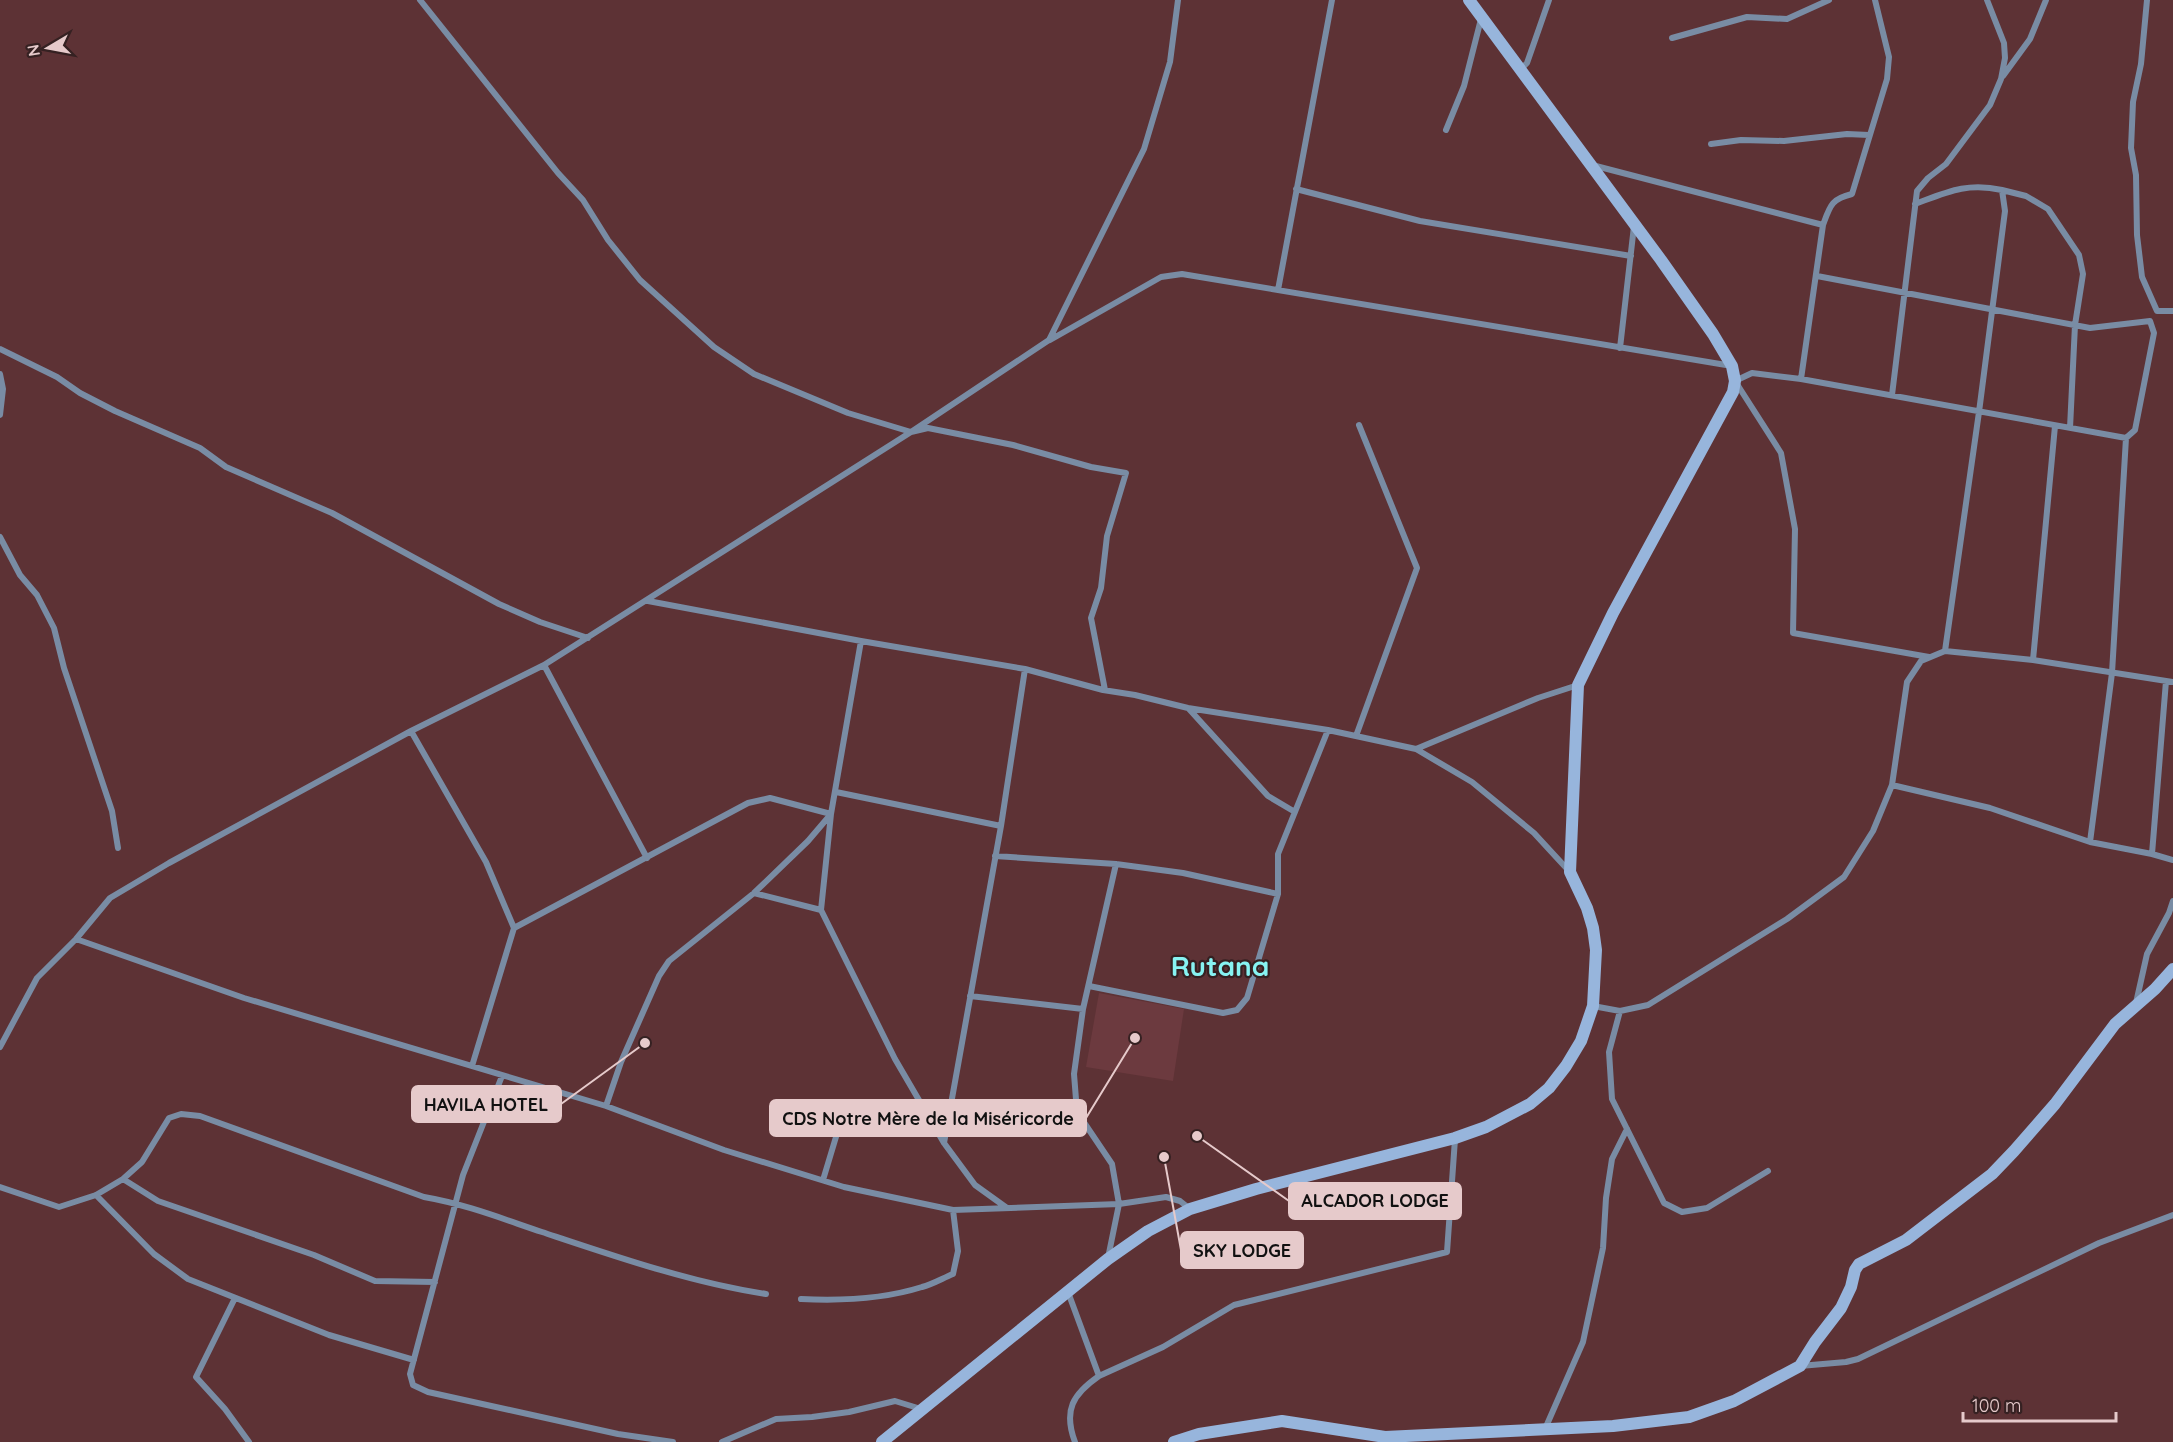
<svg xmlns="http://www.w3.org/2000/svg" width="2173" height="1442" font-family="Quicksand,sans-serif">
<rect width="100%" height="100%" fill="#5d3235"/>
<path fill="#6c3a3f" d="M 1099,993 L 1184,1009 L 1173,1081 L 1086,1067 Z"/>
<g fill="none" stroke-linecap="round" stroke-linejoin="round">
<path stroke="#798ca4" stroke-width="6" d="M 420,0 L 558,173 L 583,200 L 608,240 L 640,280 L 714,347 L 754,374 L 848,413 L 911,432 L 928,428 L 1013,445 L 1091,467 L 1126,473 L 1107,536 L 1101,588 L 1091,618 L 1105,690
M 2147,0 L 2141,64 L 2133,102 L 2131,148 L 2136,175 L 2137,235 L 2142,277 L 2157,311 L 2173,311
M 1672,38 L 1747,17 L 1787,19 L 1829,0
M 1520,70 L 1527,63 L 1549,0
M 2003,76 L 2030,39 L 2046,0
M 1446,130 L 1464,86 L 1481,19
M 1711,144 L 1741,140 L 1784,141 L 1847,134 L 1869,135
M 1592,165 L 1823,225
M 1296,189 L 1420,221 L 1631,256
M 2002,190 L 2026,196 L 2048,209 L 2079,255 L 2083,274 L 2075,325 L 2070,428
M 1817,276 L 2090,328 L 2150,321 L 2154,333 L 2135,430 L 2126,438 L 2112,673 L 2090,842
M 1278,290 L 1332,0
M 1050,340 L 1161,277 L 1182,274 L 1732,366
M 1620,348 L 1634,226
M 0,349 L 57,377 L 80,393 L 115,411 L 200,448 L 226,467 L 332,513 L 499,604 L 540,622 L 588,638
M 0,374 L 3,389 L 0,415
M 1801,379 L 1823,225 C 1830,206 1831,199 1852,194 L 1887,79 L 1889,57 L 1875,0
M 1892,395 L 1917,191 L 1928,178 L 1946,164 L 1990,105 L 2001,79 L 2005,58 L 2004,43 L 1987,0
M 0,537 L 20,575 L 37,595 L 54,628 L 64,668 L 112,811 L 118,848
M 648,601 L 861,641 L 1025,669 L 1103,690 L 1135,695 L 1188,708 L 1328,730 L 1416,749 L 1472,782 L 1534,833 L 1569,871
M 1945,651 L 2033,660 L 2173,682
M 1929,657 L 1793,633 L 1795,529 L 1781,453 L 1735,381 L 1752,373 L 1801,379 L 2126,438
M 2033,660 L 2055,426
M 544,665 L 647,858
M 1189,709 L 1268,796 L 1295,812
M 411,731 L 486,862 L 514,928
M 1356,736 L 1417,568 L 1359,425
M 1416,749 L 1538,698 L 1578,685
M 1892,785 L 1990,808 L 2090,842 L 2152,854 L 2173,860
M 836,792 L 1001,826
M 2152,854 L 2166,681
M 995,856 L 1116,864 L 1183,873 L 1278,894 L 1247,998 L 1237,1010 L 1223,1013 L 1089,986
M 754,893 L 821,910 L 895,1059 L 944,1143 L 975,1185 L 1007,1208
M 1278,894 L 1278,854 L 1328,730
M 76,939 L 244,998 L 606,1106 L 724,1150 L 844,1187 L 953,1210 L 1119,1204 L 1166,1197 L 1180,1201 L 1190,1209
M 970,996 L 1083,1009 L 1074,1074 L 1077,1112 L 1112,1164 L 1119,1204 L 1108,1258
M 2136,1003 L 2147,954 L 2169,913 L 2173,901
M 1593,1006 L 1620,1011 L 1648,1005 L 1787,919 L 1844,877 L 1873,831 L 1892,785 L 1907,682 L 1921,661 L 1945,651 L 1979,412 L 2005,211 L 2002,190 C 1967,182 1947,192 1915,204
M 1083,1009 L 1116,864
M 1620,1011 L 1609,1052 L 1612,1099 L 1664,1203 L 1682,1212 L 1707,1208 L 1768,1171
M 0,1047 L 37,978 L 76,939 L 110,898 L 169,863 L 411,731 L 544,665 L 911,432 L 1049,340 L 1144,149 L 1170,62 L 1178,0
M 472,1066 L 514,928 L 748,803 L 770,798 L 831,814 L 821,910
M 502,1076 L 463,1175 L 410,1374 L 413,1385 L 428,1392 L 618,1434 L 673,1442
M 606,1106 L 621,1062 L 659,976 L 669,961 L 754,893 L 808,841 L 831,814 L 861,641
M 944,1143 L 1001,826 L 1025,669
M 123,1179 L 158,1201 L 314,1255 L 375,1281 L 435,1282
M 823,1180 L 842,1117 L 870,1113 L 898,1115 L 922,1106
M 0,1187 L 59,1207 L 96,1195 L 123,1179 L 142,1162 L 169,1118 L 181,1114 L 200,1116 L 424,1197 C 465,1204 503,1219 542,1232 C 614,1256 692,1283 766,1294
M 96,1195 L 154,1254 L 188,1279 L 329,1335 L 414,1360
M 1068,1292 L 1099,1376 C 1073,1394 1063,1410 1075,1442
M 235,1298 L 196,1377 L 225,1409 L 249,1442
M 801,1299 C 841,1301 884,1299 922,1287 C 933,1284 943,1278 953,1274 L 958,1251 L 953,1210
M 1800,1366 L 1846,1362 L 1858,1359 L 2099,1243 L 2173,1215
M 1099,1376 L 1163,1347 L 1234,1305 L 1447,1252 L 1455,1139
M 1545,1429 L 1583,1342 L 1603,1248 L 1606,1198 L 1612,1159 L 1627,1129
M 722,1442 L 776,1419 L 812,1417 L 849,1412 L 895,1401 L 921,1409"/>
<path stroke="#97b5dc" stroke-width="12" d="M 882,1442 L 1108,1259 L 1148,1231 L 1190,1209 L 1256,1189 L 1455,1138 L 1486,1127 L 1530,1104 L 1549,1088 L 1566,1066 L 1581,1041 L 1593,1006 L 1596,950 L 1593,928 L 1587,908 L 1570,872 L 1578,685 L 1613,613 L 1733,392 L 1735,381 L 1732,366 L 1713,334 L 1661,260 L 1469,0
M 1174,1442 L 1199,1434 L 1282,1421 L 1385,1437 L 1613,1426 L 1689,1417 L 1734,1401 L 1800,1366 L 1815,1342 L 1841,1308 L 1851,1287 L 1855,1270 L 1859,1264 L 1906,1240 L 1992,1174 L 2014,1151 L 2055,1104 L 2115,1024 L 2155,989 L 2173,969"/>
</g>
<g text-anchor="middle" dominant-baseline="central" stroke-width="4.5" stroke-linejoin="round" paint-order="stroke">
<g font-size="28" font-weight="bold" fill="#87f3f2" stroke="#352122">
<text x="1220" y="965">Rutana</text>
</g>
</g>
<path fill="none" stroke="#e6cacb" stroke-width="2" d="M645 1043L561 1104M1135 1038L1086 1118M1197 1136L1289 1201M1164 1157L1181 1250"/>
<g fill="#e6cacb" stroke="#352122" stroke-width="2">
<circle cx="645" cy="1043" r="6"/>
<circle cx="1135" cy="1038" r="6"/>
<circle cx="1197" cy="1136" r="6"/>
<circle cx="1164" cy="1157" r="6"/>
</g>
<g fill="#e6cacb" stroke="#e6cacb" stroke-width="2">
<rect x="412" y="1086" width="149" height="36" rx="6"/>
<rect x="770" y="1100" width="316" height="36" rx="6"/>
<rect x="1289" y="1183" width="172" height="36" rx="6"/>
<rect x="1181" y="1232" width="122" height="36" rx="6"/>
</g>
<g font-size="18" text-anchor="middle" font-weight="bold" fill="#111">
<text x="486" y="1111">HAVILA HOTEL</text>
<text x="928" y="1125">CDS Notre Mère de la Miséricorde</text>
<text x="1375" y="1207">ALCADOR LODGE</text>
<text x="1242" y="1257">SKY LODGE</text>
</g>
<g transform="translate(48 48) rotate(260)" stroke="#352122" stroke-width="4.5" paint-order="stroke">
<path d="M0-4.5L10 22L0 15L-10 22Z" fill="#e6cacb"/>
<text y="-9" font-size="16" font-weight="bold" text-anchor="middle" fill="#e6cacb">N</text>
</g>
<path d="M1963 1412v9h153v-9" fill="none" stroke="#e6cacb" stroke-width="3"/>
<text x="1972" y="1412" font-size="18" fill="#e6cacb" stroke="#352122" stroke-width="4.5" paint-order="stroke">100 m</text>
</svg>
